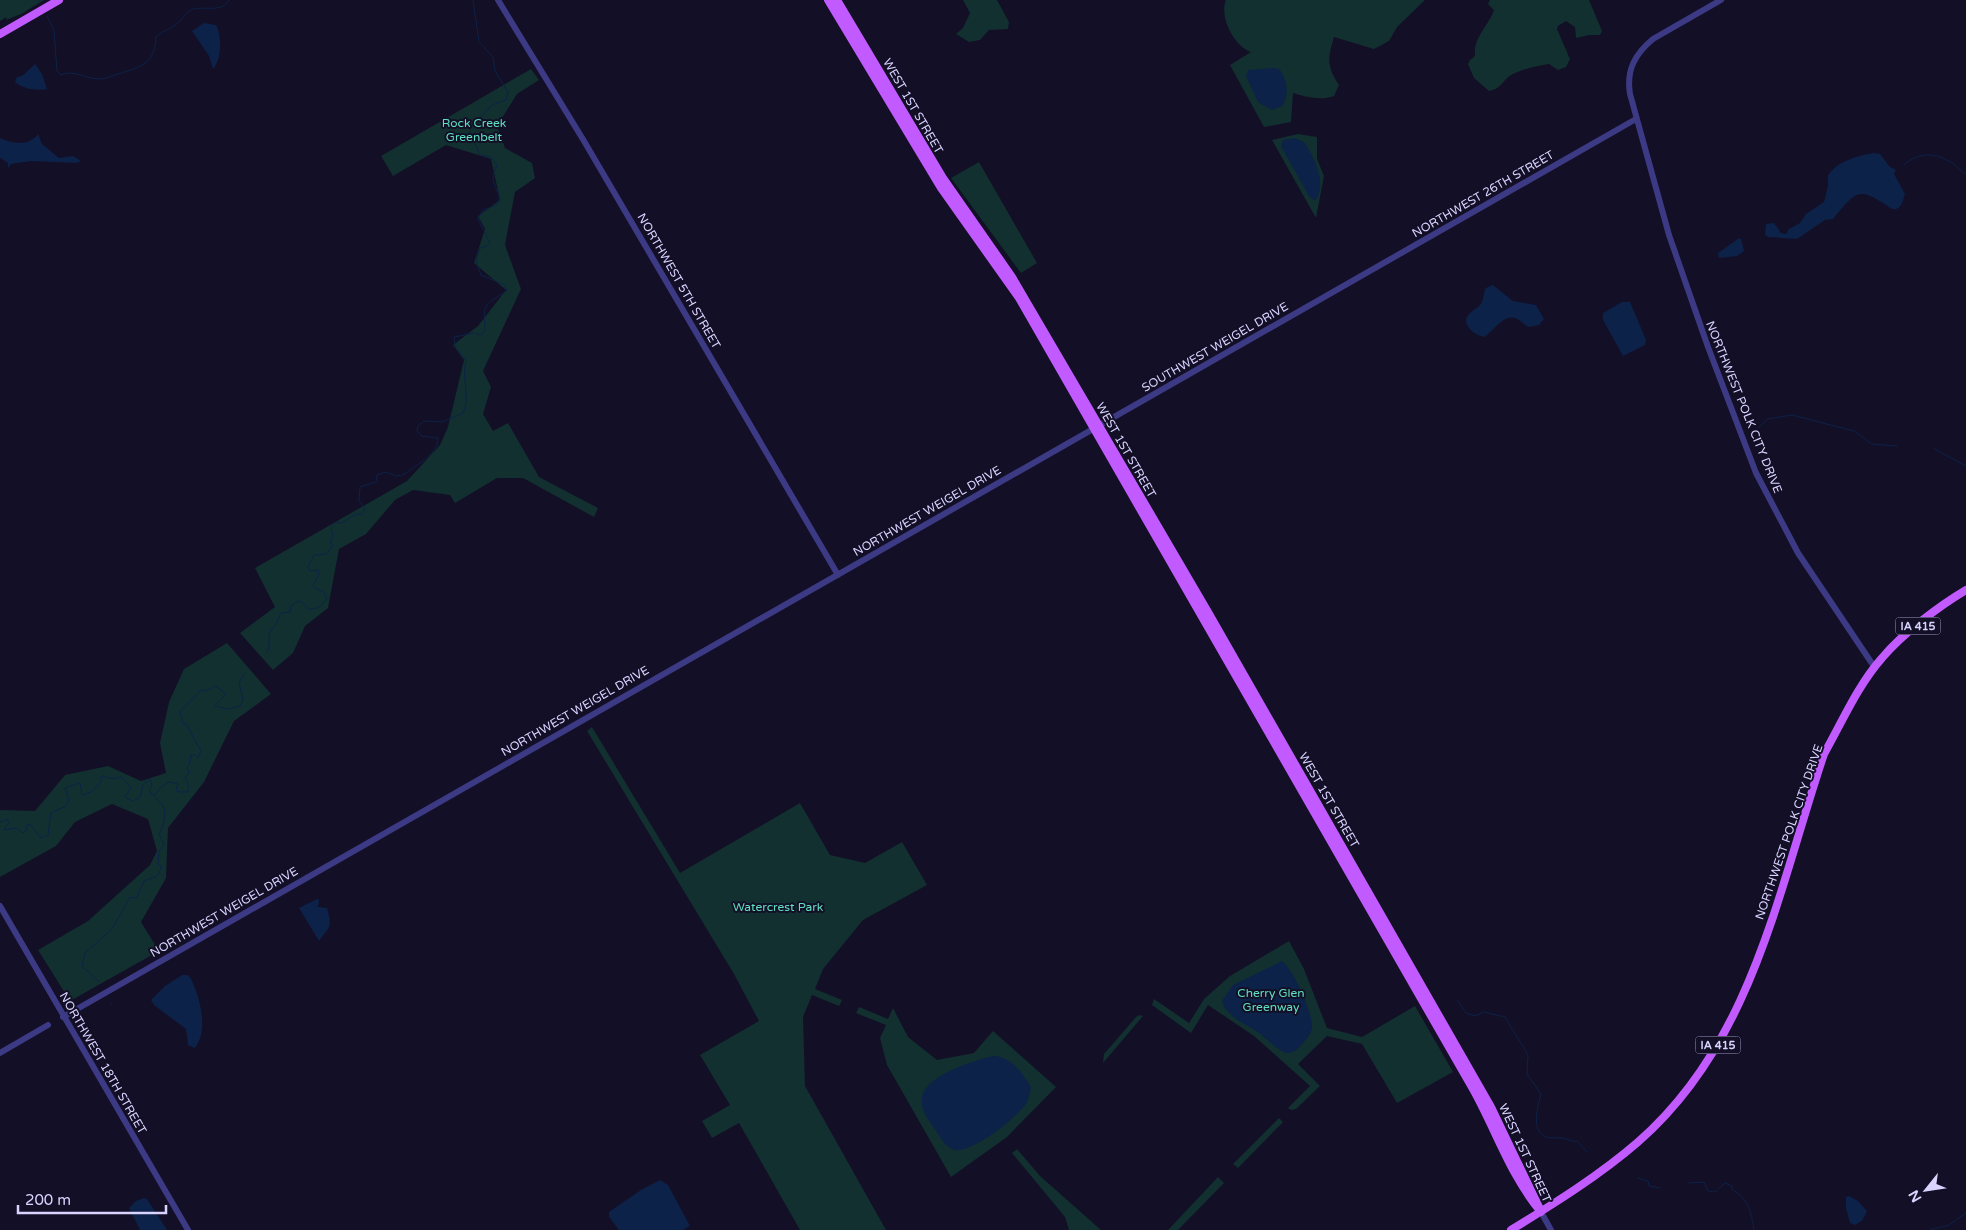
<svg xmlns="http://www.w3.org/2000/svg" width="1966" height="1230" font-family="'Varela Round',sans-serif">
<rect width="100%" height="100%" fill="#130f26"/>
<path fill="#12302f" d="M 0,0 L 44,0 L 21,14 L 6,20 L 7,17 L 0,21 Z
M 963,0 L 997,0 L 1009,22 L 1008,29 L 989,30 L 980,40 L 969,42 L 956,34 L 963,28 L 970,13 Z
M 1226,0 L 1425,0 L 1397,27 L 1389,41 L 1374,49 L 1334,37 C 1328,58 1326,65 1339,85 L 1334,96 C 1321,101 1306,97 1293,93 L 1291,122 L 1264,127 L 1230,65 L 1251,52 C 1234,46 1219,17 1226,0 Z
M 1490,0 L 1589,0 L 1602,31 L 1600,35 L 1589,35 L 1576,38 L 1575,27 L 1566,21 L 1558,26 L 1557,29 L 1570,59 L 1566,67 L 1558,70 L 1549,64 C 1537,66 1522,69 1511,75 C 1502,81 1501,89 1489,91 L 1474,78 L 1468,64 L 1470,60 L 1475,56 C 1473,37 1488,27 1494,10 L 1488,4 Z
M 531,69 L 539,80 L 517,94 L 497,126 L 505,148 L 532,163 L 535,178 L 515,192 L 505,245 L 521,289 L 483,371 L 491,387 L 483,414 L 493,431 L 508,423 L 539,477 L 598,508 L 594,517 L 523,478 L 497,478 L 455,503 L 450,495 L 413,490 L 395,500 L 366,534 L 339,549 L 328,608 L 305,626 L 293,653 L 273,670 L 240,633 L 275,607 L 255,568 L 407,481 L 440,445 L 448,427 L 464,360 L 453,345 L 478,326 L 506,290 L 474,263 L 485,229 L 478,216 L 500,200 L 491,159 L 446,145 L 393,176 L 381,156 Z
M 1298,134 L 1317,137 L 1317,159 L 1324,176 L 1316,218 L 1272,140 Z
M 979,162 L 1037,263 L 1021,273 L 951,178 Z
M 227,643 L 271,694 L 234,721 L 204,782 L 168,828 L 166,878 L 141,922 L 159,951 L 70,1001 L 38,950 L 88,921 L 150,865 L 157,851 L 148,819 L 112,804 L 75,822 L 56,846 L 0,877 L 0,810 L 35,811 L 65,775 L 108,766 L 141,781 L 166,773 L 160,743 L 169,702 L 184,669 Z
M 592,727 L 680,873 L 800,803 L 830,855 L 865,863 L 902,842 L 927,885 L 863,920 L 823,969 L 815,989 L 842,1000 L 839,1006 L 812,995 L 803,1017 L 805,1086 L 886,1230 L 800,1230 L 739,1123 L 712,1138 L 702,1121 L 730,1105 L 700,1055 L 759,1021 L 734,974 L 587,731 Z
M 1289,941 L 1304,969 L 1327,1028 L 1362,1037 L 1415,1006 L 1453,1072 L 1397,1103 L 1362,1044 L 1327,1036 L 1298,1064 L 1320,1086 L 1296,1109 L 1291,1110 L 1288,1108 L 1310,1086 L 1254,1036 L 1208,1005 L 1191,1033 L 1152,1005 L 1154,999 L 1189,1023 L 1204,999 L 1230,976 Z
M 859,1007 L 888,1019 L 893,1008 L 908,1037 L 937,1060 L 974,1053 L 993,1031 L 1056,1087 L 1007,1137 L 951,1177 L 887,1065 L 880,1038 L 886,1025 L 856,1013 Z
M 1140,1015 L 1143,1016 L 1103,1063 L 1104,1054 L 1136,1017 Z
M 1279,1118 L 1283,1122 L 1238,1168 L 1233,1164 Z
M 1017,1149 L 1040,1176 L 1101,1230 L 1069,1230 L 1065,1217 L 1012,1153 Z
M 1218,1177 L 1224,1183 L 1178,1230 L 1168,1230 Z"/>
<path fill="#0c2248" d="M 204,23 L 216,25 C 222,37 222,58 213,69 L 209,56 L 192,31 Z
M 35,64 L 42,74 L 47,89 C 37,91 23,89 15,82 L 17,77 L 22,76 Z
M 1275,68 L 1279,69 C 1287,78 1290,96 1282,106 L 1272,110 L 1258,102 L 1246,76 L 1248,70 Z
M 38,134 L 42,144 L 59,158 L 73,156 L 81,161 L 76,163 L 31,161 L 11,164 L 8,168 L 8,163 L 0,158 L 0,138 C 12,144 30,146 38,134 Z
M 1294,138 L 1304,142 C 1314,157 1328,184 1315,201 L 1309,196 L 1281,146 L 1283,140 Z
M 1874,153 L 1880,154 L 1890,167 L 1896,170 L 1894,174 L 1905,194 C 1903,201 1901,211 1892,209 C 1859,187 1858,188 1833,219 L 1825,220 L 1797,239 L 1768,237 L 1765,235 L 1766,224 L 1774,223 L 1781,233 L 1786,234 L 1789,229 L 1800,223 L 1806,214 L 1824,202 L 1828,186 L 1828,176 C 1835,162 1859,155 1874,153 Z
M 1739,238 L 1741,239 L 1744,251 L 1737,256 L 1719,258 L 1718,253 Z
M 1493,285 L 1513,301 L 1536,305 L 1544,319 L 1539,325 L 1529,327 C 1524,325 1519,319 1515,318 C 1503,314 1493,332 1484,337 C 1474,335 1459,324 1470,313 C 1474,309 1479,308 1482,302 C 1484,298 1483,293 1486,288 Z
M 1622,302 L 1630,302 L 1646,340 L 1645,345 L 1623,356 L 1603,320 L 1603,313 Z
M 317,899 L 319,900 L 318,907 L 327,908 C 333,928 329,927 319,941 L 299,908 Z
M 1282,961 C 1294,971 1312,1010 1312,1027 C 1312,1033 1307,1038 1303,1043 C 1299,1048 1294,1053 1287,1053 C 1279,1052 1262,1034 1253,1029 C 1242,1023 1225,1014 1222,1001 L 1233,985 Z
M 182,975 L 187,975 L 190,977 C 200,996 209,1030 195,1048 L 188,1045 L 186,1029 L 154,1005 L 151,1000 L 165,986 Z
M 993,1056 C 1011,1056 1022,1073 1031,1087 C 1030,1092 1029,1097 1027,1102 C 1019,1117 972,1153 955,1150 C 945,1148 939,1135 934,1128 C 929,1121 923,1113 922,1104 C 917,1077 973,1061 993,1056 Z
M 660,1180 L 668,1185 L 690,1226 L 683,1230 L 619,1230 L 609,1217 L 609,1212 L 641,1190 Z
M 1849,1196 L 1858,1201 L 1867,1211 L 1862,1221 L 1855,1225 L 1850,1223 L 1846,1208 L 1846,1197 Z
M 144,1198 L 147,1199 L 167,1230 L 140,1230 L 129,1208 L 136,1201 Z"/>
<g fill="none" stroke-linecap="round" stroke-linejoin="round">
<path stroke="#0c2248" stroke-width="1" d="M 38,0 L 40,3
M 47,16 L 54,30 L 57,71 L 61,75 C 73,69 86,79 99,79 C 106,79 111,76 118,74 C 141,67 155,64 156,37 C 163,30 172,29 179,22 C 183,18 187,11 193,9 C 205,6 223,13 229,0
M 1904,165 C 1920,150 1940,153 1956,166 C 1960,169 1962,172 1966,174
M 1758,428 L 1768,419 L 1792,415 L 1854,431 L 1872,444 L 1897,446
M 1933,448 L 1966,466
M 267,653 L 269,648 L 269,633 L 276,624 L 281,613 L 290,612 L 291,606 L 298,601 L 303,603 L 308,609 C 318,609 322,607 327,598 L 324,592 L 315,588 L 313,585 L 319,575 L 318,570 L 310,571 L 308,567 L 314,555 L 327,554 L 333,545 L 330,542 L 333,536 L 331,527 L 336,522 L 342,523 L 356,514 L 363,514 L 365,508 L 359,501 L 360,487 L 376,482 L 377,475 L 386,472 L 396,476 L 403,475 C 413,467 439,454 438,438 L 422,436 L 417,431 L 418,426 L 424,421 L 442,422 L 463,413 C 471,396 461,378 466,361 L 455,346 L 454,337 L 474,333 L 480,335 L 485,331 C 484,301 482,307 507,291 L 505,285 L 481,275 L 476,261 L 480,248 L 485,247 L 490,243 L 478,219 L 483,210 C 512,202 493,193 493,176 C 493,173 496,168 497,165 L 491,157 L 480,155 L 469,130 L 492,105 L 506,100 L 508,92 L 495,71 L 493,57 L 479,42 L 473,0
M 0,821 L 2,822 L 7,819 L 9,822 L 4,830 L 16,828 L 23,833 L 26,830 L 27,825 L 30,824 L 41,838 L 48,835 L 51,813 L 66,806 L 69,800 L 65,788 L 80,783 L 82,795 L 91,792 L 101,782 L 101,777 L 103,776 L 112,779 L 122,777 L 131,788 L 125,797 L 133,801 L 140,797 L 143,785 L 150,779 L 152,785 L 149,791 L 154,796 L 159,789 L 169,782 L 178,784 L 176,790 L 179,792 L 188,792 L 188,784 L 185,778 L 189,773 L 187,767 L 190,764 L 191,755 L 195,755 L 198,758 L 201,751 L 186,724 L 183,724 L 180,712 L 201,690 L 206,691 L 215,686 L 226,694 L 215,706 L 227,709 L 240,706 L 243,700 L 239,682 L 245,673
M 99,982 L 82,966 L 85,953 L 112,929 L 130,897 L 137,898 L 144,881 C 154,876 159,880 161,866 L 158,865 L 159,851 L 164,844 L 159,834 C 163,829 167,813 163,806 C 161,803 157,800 155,797
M 1458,1001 L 1466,1013 L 1475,1016 L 1484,1012 L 1505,1017 L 1528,1055 L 1527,1074 L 1541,1094 C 1538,1106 1530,1130 1546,1137 C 1552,1139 1557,1137 1562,1138 C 1568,1139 1570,1142 1577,1141 L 1587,1152
M 111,1004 L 112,1005
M 1638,1178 L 1648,1181 L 1649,1186 L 1660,1188
M 1689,1183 L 1704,1182 L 1708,1191 L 1715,1192 L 1725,1183 L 1732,1186 L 1732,1189 C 1749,1200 1751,1211 1754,1230
M 1930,1230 L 1949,1225 L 1966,1213"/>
<path stroke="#3d3a85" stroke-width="6" d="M 498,0 L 584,141 L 838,575
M 1721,0 L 1653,39 C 1635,54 1626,70 1630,94 L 1669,235 L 1708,347 L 1756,473 L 1798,553 L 1875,668
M 0,906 L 188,1230
M 63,1017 L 1636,119
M 0,1053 L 48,1025
M 1541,1212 L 1551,1230"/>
<path stroke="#c25bff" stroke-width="8" d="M 828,0 L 941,188 L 1019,298 L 1473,1089 C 1496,1130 1510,1175 1541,1212
M 837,0 L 943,178 L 1012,277 L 1208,612 L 1491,1107 L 1539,1207
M 0,34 L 59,0
M 1511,1230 C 1555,1203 1600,1175 1638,1142 C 1753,1042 1778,890 1824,754 C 1842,722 1858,685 1882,658 C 1902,634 1939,606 1966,590"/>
</g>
<g text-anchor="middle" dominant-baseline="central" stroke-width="4" stroke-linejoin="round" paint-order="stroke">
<g fill="#130f26" stroke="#9e99be" stroke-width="1">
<rect x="1895.5" y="617.5" width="45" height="17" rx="4"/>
<rect x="1695.5" y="1036.5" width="45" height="17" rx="4"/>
</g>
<g font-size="11" font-weight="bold" fill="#d9d4ff">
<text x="1918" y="626">IA 415</text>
<text x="1718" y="1045">IA 415</text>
</g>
<g font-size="12" fill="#d9d4ff" stroke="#130f26">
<text transform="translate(913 106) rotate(60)">WEST 1ST STREET</text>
<text transform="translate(1483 194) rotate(-30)">NORTHWEST 26TH STREET</text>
<text transform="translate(679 281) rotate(60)">NORTHWEST 5TH STREET</text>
<text transform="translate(1215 347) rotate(-30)">SOUTHWEST WEIGEL DRIVE</text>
<text transform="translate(1744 407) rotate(68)">NORTHWEST POLK CITY DRIVE</text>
<text transform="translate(1126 450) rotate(60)">WEST 1ST STREET</text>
<text transform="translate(927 511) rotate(-30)">NORTHWEST WEIGEL DRIVE</text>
<text transform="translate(575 711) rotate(-30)">NORTHWEST WEIGEL DRIVE</text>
<text transform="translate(1329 800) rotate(60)">WEST 1ST STREET</text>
<text transform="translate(1789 832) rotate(-71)">NORTHWEST POLK CITY DRIVE</text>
<text transform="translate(224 912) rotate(-30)">NORTHWEST WEIGEL DRIVE</text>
<text transform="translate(103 1063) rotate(60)">NORTHWEST 18TH STREET</text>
<text transform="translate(1525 1153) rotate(65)">WEST 1ST STREET</text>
</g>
<g font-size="12" fill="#5fe0c0" stroke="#130f26">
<text x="474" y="123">Rock Creek<tspan x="474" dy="14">Greenbelt</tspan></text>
<text x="778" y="907">Watercrest Park</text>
<text x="1271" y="993">Cherry Glen<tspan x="1271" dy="14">Greenway</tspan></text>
</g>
</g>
<g transform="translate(1926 1190) rotate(240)" stroke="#130f26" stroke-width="4" paint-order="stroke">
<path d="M0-4L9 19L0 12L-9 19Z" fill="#d9d4ff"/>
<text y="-8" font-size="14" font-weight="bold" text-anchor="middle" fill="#d9d4ff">N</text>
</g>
<path d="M18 1205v8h148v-8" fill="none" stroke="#d9d4ff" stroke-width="2.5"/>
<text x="25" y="1205" font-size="15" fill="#d9d4ff" stroke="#130f26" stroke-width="4" paint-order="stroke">200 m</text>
</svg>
